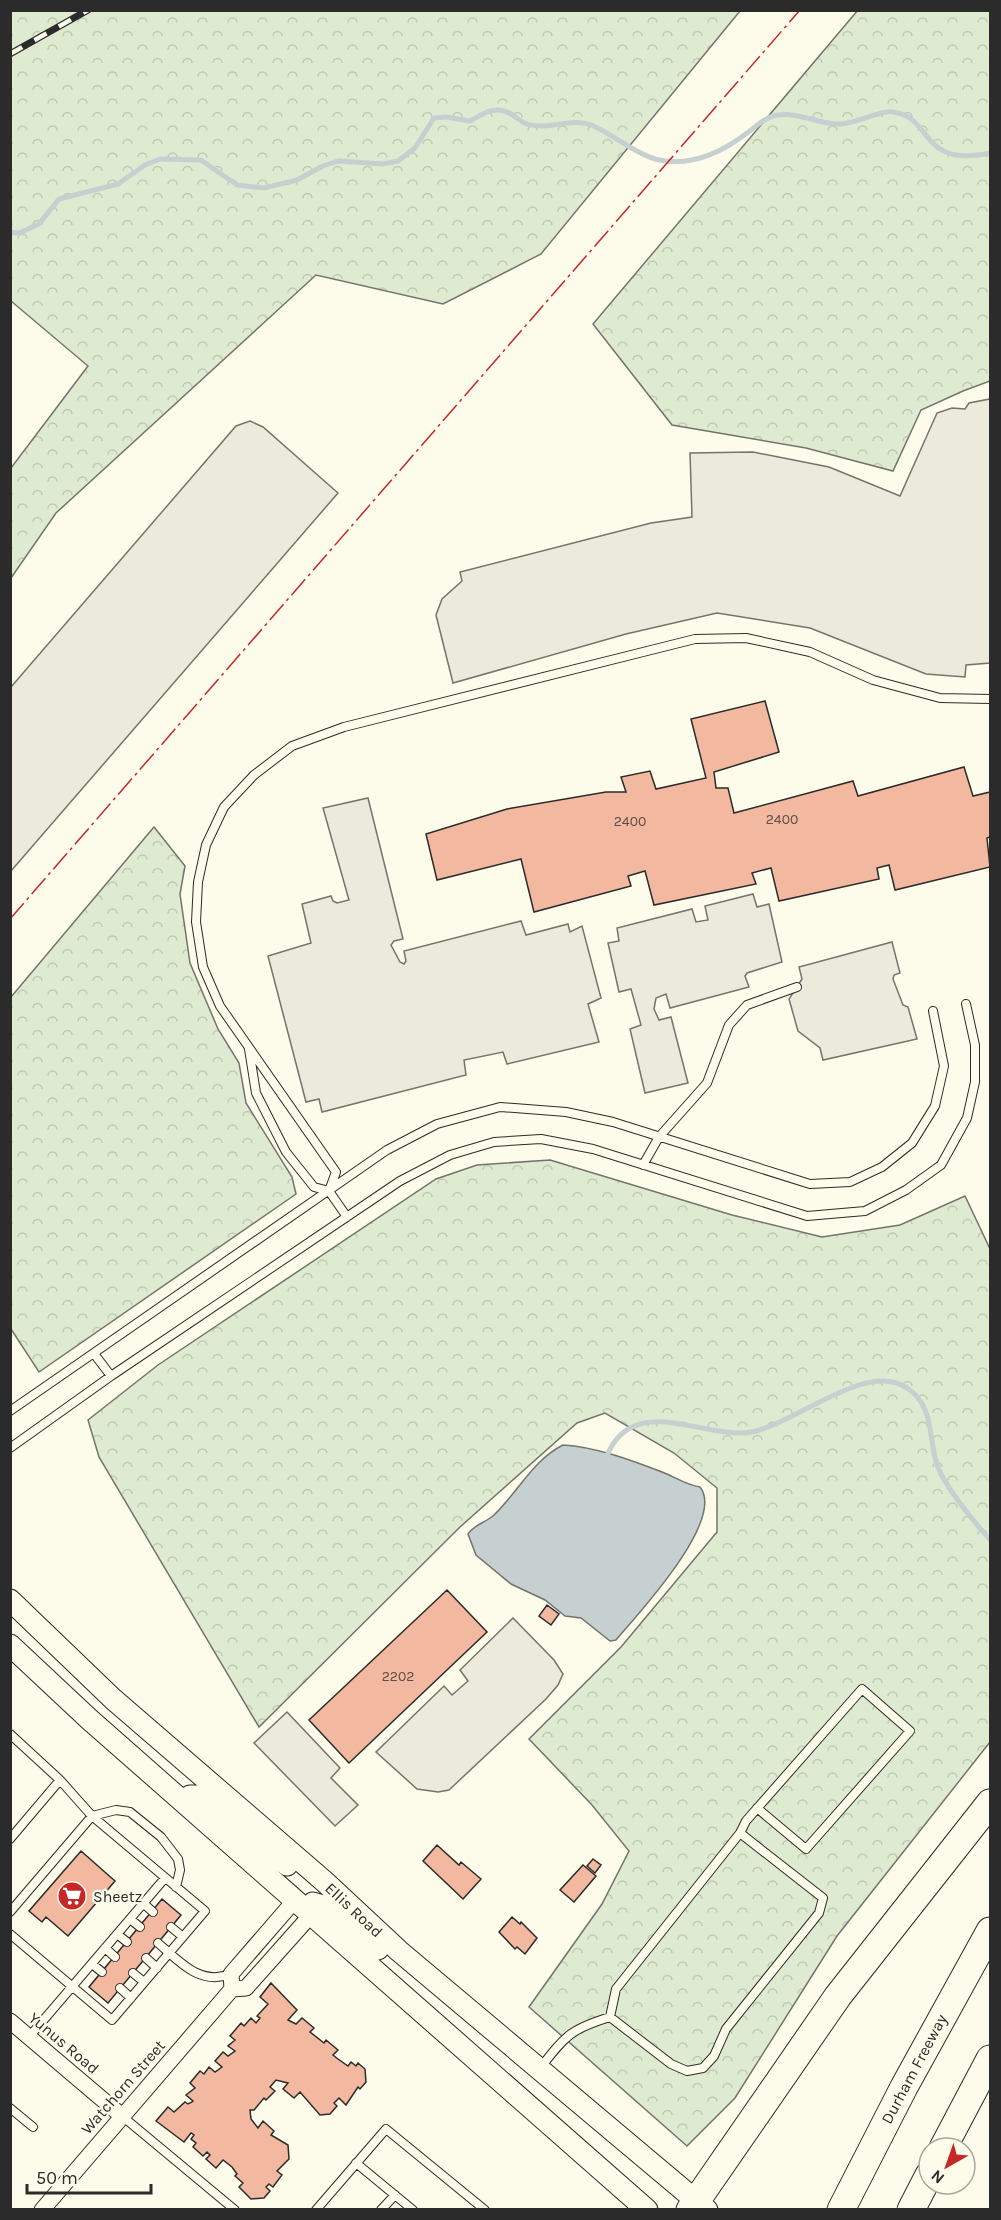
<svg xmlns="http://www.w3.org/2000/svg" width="1001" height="2220" font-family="Karla,sans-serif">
<defs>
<pattern id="forest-crowns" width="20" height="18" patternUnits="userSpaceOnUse" patternTransform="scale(1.5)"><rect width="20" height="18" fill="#deebd1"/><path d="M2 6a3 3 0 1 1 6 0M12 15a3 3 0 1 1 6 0" fill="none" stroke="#bfcab4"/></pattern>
</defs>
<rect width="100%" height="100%" fill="#fdfbea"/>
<path fill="url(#forest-crowns)" stroke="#74746e" stroke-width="1.5" d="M 11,10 L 740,10 L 740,11 L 541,254 L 443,304 L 316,275 L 56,513 L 11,578 L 11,468 L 88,366 L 11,301 Z
M 858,10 L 990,11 L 990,381 L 963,391 L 921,410 L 893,471 L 806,448 L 672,425 L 593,324 Z
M 154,827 L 185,866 L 180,894 L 190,963 L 218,1029 L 239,1063 L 246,1103 L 292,1177 L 296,1194 L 39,1372 L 11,1329 L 11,997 Z
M 550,1160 L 732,1215 L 822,1237 L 900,1225 L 965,1196 L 990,1249 L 990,1742 L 837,1936 L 735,2098 L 687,2146 L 529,2007 L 602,1904 L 629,1851 L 592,1805 L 529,1739 L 621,1647 L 717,1532 L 717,1488 L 674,1453 L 605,1413 L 577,1423 L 460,1527 L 259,1727 L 99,1457 L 88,1420 L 158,1365 L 436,1179 L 477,1165 Z"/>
<path fill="#eceadb" stroke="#74746e" stroke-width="1.5" d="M 990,399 L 990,663 L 966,665 L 965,677 L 926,674 L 810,628 L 717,613 L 626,634 L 453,683 L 436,615 L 442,599 L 462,581 L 460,572 L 651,523 L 692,517 L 690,453 L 753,452 L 829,467 L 900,496 L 937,413 L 952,408 L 965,409 L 969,403 Z
M 250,421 L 263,427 L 338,493 L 11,871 L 11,687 L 236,426 Z
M 368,798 L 403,939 L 394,941 L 391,945 L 400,962 L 404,964 L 406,961 L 404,951 L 521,921 L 526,935 L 568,924 L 570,932 L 582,926 L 601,998 L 588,1004 L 599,1042 L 507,1064 L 503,1052 L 464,1060 L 466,1075 L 322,1112 L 319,1099 L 306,1102 L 268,956 L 311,943 L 302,904 L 331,896 L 333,901 L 337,903 L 349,900 L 323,808 Z
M 753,894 L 757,907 L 769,904 L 782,962 L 747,973 L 745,976 L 749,987 L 670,1008 L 666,994 L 656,998 L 654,1009 L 659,1020 L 671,1017 L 688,1083 L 645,1093 L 630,1029 L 641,1025 L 631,989 L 619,992 L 608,943 L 619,941 L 617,928 L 692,909 L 696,922 L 708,920 L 705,906 Z
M 892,942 L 900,973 L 894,975 L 893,979 L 903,1005 L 908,1007 L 917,1039 L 823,1060 L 820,1048 L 798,1031 L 789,999 L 802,979 L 799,967 Z
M 513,1618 L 554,1660 L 563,1674 L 558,1685 L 546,1699 L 449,1790 L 438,1792 L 417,1789 L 376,1752 L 444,1686 L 452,1695 L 468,1681 L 460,1670 Z
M 287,1712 L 340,1768 L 331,1778 L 358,1805 L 335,1826 L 254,1743 Z"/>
<path fill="#c7d0d0" stroke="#74746e" stroke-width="1.5" d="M 563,1445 C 596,1447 631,1460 662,1472 C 675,1477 686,1485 700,1487 C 726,1520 638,1614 616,1640 L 610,1641 L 581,1618 L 565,1616 L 545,1600 L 511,1584 L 476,1555 L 468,1534 C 475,1524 485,1523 494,1515 C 518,1492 533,1460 563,1445 Z"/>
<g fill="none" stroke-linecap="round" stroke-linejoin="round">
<path stroke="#c7d0d0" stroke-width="5" d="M 10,232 L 19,233 L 39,224 L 59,199 L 118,184 L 145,165 L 160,159 L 201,160 L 237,185 L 264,188 L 297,180 L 323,166 L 338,161 L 383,164 L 398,161 L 415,148 L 434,118 L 446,117 L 470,121 C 480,116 488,109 499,110 C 512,111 517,120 527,124 C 548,131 571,117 591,125 C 613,134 632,152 655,159 C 690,168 721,153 747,133 C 757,126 766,116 778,115 C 800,112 819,125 841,124 C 857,123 880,110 893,112 C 934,117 918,168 990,153
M 606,1458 C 631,1393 698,1436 745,1433 C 791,1429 864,1359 907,1388 C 938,1408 926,1446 941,1474 C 954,1498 973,1520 990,1540"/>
</g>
<path fill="#f2b8a0" stroke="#2b2b2b" stroke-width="1.5" d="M 765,701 L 779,752 L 714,772 L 716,788 L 728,788 L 734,813 L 853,781 L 858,796 L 964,767 L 973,796 L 990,792 L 990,837 L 987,838 L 990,867 L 895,890 L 889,865 L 877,868 L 879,879 L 779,901 L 771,868 L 752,873 L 756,884 L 654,905 L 645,871 L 628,876 L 631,886 L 534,912 L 521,859 L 437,880 L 426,834 L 507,809 L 606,792 L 626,792 L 621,777 L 650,771 L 656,789 L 706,778 L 691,719 Z
M 447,1590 L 487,1632 L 349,1763 L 309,1720 Z
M 547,1605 L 559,1614 L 551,1625 L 539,1616 Z
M 437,1845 L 459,1865 L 461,1862 L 481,1879 L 463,1899 L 423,1861 Z
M 81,1851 L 115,1881 L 68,1936 L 46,1917 L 42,1922 L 29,1911 Z
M 593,1859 L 601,1865 L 595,1873 L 587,1866 Z
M 583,1865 L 596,1876 L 574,1902 L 560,1890 Z
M 162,1899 L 181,1915 L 108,2003 L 89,1987 Z
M 512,1917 L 520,1924 L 521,1922 L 537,1938 L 525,1954 L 517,1947 L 515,1949 L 499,1932 Z
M 271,1983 L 297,2010 L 288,2020 L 296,2024 L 302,2018 L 314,2028 L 310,2032 L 324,2043 L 326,2040 L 338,2050 L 333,2055 L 338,2059 L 348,2066 L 351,2062 L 356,2066 L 358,2063 L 365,2069 L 366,2082 L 360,2089 L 358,2087 L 346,2105 L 339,2098 L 334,2103 L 337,2106 L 330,2114 L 320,2115 L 300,2092 L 294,2098 L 283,2089 L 288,2083 L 276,2080 L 270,2087 L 275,2091 L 266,2100 L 264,2098 L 254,2110 L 250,2110 L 251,2119 L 258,2128 L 263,2121 L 274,2131 L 271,2135 L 288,2145 L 289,2159 L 277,2171 L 282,2175 L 273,2187 L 269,2184 L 266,2187 L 270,2191 L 264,2198 L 251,2199 L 239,2187 L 243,2183 L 235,2176 L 237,2174 L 232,2167 L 223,2160 L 216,2168 L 206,2159 L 210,2155 L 207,2152 L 203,2156 L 193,2147 L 196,2143 L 191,2139 L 194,2135 L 191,2133 L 184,2142 L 156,2121 L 168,2107 L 174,2112 L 185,2102 L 188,2104 L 192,2102 L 193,2101 L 186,2095 L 195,2088 L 190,2083 L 200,2071 L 204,2074 L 209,2067 L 215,2072 L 222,2067 L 215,2061 L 223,2052 L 228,2056 L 235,2051 L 228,2046 L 235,2040 L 230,2036 L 241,2023 L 244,2026 L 251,2018 L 256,2023 L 260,2018 L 257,2016 L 268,2004 L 260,1997 Z"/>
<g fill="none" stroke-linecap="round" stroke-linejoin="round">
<g stroke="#2b2b2b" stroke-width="10">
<path id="service" d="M 249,1049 L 256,1093 L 286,1152 L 314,1187 L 329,1191 L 347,1217
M 643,1165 L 659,1137 L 707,1083 L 729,1025 L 747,1005 L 797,987
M 329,1191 L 336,1172 L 220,1006 L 203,967 L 196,922 L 198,882 L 206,845 L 224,807 L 254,775 L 292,746 L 344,727 L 695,639 L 746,638 L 810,652 L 873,680 L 940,698 L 990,699
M 95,1355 L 111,1376
M 10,1411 L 387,1150 L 437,1124 L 500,1107 L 566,1112 L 613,1122 L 810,1184 L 850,1182 L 882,1167 L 912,1143 L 935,1106 L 944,1066 L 933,1011
M 10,1448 L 111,1376 L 400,1181 L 450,1155 L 494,1142 L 541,1139 L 593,1149 L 807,1216 L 865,1211 L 906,1190 L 941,1165 L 967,1118 L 975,1082 L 975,1045 L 966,1004
M 10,1734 L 60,1780 L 92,1816 L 205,1911 L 112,2020 L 10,1934
M 740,1833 L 746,1821 L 862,1689 L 910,1731 L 806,1849 L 757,1808
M 10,1839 L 60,1780
M 143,1903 L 153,1912
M 10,1912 L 92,1816 L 116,1810 L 130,1812 L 161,1837 L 178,1859 L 180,1870 L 176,1887
M 130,1919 L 140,1927
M 171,1927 L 183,1937
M 117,1934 L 127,1942
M 158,1943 C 180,1962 200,1986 231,1974
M 105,1948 L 115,1957
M 146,1958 L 157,1968
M 92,1964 L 102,1972
M 133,1973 L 144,1982
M 120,1988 L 131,1998
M 29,2037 L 165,1878
M 541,2067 C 566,2035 571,2029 610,2017 L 671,2064 L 687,2071 L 703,2068 L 714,2056 L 726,2029 L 819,1913 L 823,1898 L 740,1833 L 616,1989 L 610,2017
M 10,2108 L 33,2127
M 122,2116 L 235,2210
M 356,2163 L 413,2210
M 316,2210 L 386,2129 L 485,2210
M 381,2210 L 395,2195"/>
</g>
<g stroke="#2b2b2b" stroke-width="17">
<path id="minor" d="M 232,1989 L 231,1974 L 295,1900
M 10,2021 L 122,2116
M 42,2210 L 232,1989 L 246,1988 L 311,1915"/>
</g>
<g stroke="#2b2b2b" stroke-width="23">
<path id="secondary" d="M 10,1600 L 113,1699 L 325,1882 L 399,1951 L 707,2210
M 10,1645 L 89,1719 L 647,2210
M 190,1796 L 197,1796 L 287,1865
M 313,1903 L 323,1906 L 378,1949"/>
</g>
<g stroke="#2b2b2b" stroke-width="29">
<path id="motorway" d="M 943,2148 L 990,2059
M 690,2210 L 838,1996 L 990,1803
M 841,2210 L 904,2087 L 990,1931
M 911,2210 L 929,2175"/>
</g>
<use href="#service" stroke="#fdfbea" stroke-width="8"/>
<use href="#minor" stroke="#fdfbea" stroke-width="15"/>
<use href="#secondary" stroke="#fdfbea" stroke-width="21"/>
<use href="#motorway" stroke="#fdfbea" stroke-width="27"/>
<g stroke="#2b2b2b" stroke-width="7">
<path id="rail" d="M 10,54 L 88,10"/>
</g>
<use href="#rail" stroke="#fdfbea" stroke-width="4.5" stroke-dasharray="14" stroke-linecap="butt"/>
<path stroke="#c62828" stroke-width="1.5" stroke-dasharray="21 4.5 3 4.5" stroke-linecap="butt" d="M 10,919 L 800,10"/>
</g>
<defs>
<g id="supermarket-disc" transform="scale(1.5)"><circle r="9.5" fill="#c62828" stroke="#fdfbea"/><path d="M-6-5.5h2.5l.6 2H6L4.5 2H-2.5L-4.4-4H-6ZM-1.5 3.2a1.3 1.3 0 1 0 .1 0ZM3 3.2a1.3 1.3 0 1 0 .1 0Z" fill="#fff"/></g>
</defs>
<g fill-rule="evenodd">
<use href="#supermarket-disc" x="72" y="1896"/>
</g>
<g text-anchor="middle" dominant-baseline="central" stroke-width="4.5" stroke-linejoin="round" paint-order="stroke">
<g font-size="14" fill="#5d4e48">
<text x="782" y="819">2400</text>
<text x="630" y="821">2400</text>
<text x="398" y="1676">2202</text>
</g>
<g font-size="16" fill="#2b2b2b" stroke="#fdfbea" text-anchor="start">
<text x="93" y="1896">Sheetz</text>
</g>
<g font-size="16" fill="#2b2b2b" stroke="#fdfbea">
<text transform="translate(354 1910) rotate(43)">Ellis Road</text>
<text transform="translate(64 2043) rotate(40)">Yunus Road</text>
<text transform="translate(914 2069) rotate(-62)">Durham Freeway</text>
<text transform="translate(123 2087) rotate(-49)">Watchorn Street</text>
</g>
</g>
<rect width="1001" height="2220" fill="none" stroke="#2b2b2b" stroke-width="24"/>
<g transform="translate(947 2166) rotate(220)"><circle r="28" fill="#fdfbea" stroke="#a9a89e" stroke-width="1.5"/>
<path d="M0-4.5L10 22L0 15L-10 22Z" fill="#c62828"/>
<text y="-9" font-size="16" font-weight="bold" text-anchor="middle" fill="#2b2b2b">N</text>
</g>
<path d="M27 2184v9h124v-9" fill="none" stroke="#2b2b2b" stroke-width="3"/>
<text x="36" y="2184" font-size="18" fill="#2b2b2b" stroke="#fdfbea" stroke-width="4.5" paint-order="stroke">50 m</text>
</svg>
